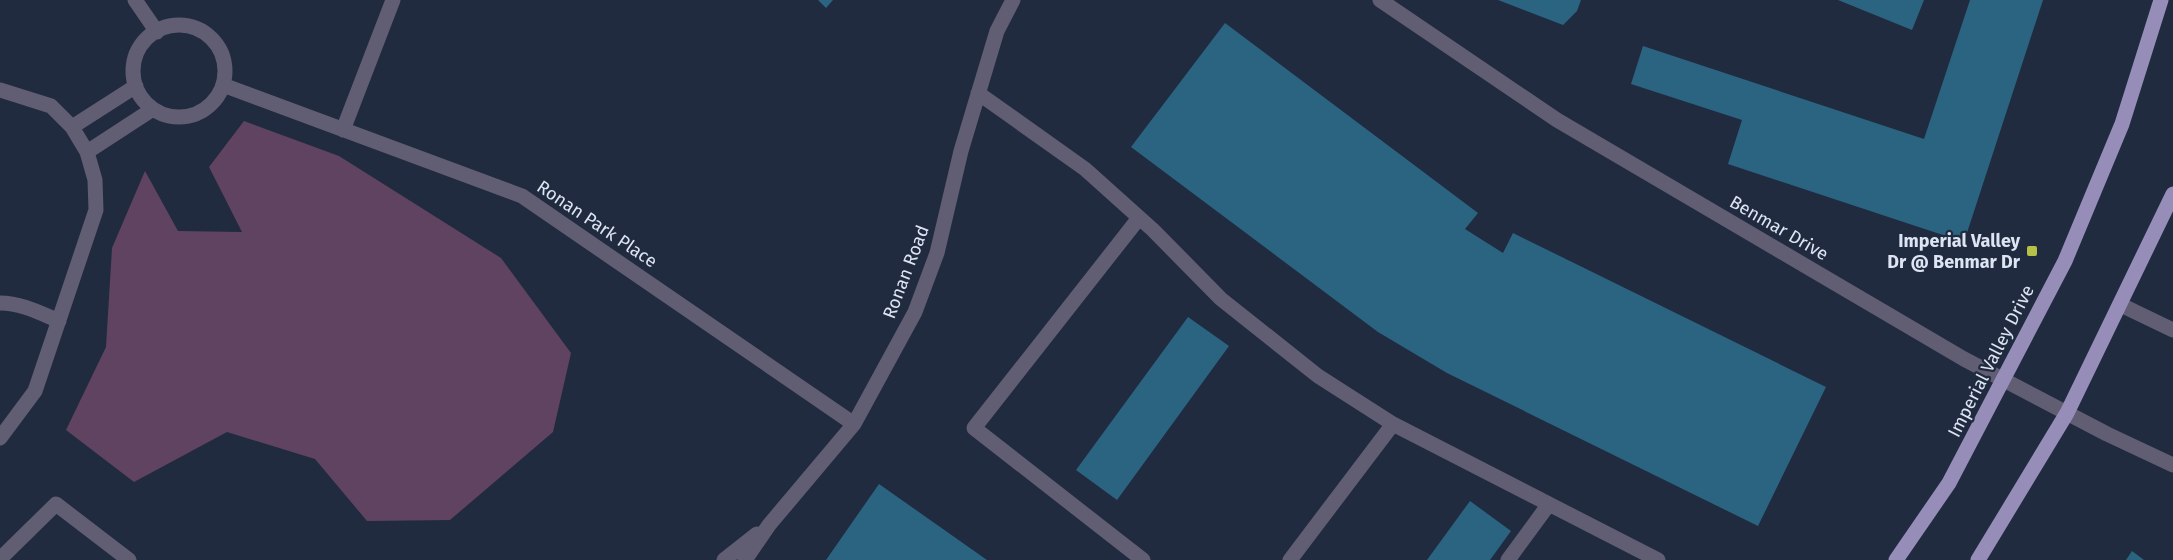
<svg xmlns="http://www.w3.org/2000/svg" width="2173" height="560" font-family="'Fira Sans',sans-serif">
<rect width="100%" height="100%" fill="#202b40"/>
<path fill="#5f4361" d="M 244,121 L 339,156 L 501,258 L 571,353 L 553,432 L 450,520 L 367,521 L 315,459 L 227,432 L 134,482 L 66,430 L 106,347 L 112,248 L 145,171 L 178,231 L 242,232 L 209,167 Z"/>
<path fill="#2b6480" d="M 818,0 L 833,0 L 826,8 Z
M 1498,0 L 1581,0 L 1577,11 L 1563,25 Z
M 1838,0 L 1924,0 L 1912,30 Z
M 1970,0 L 2043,0 L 1964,242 L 1728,164 L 1742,120 L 1631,84 L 1643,46 L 1924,139 Z
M 1225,23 L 1478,213 L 1465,229 L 1503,253 L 1513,233 L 1826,387 L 1758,526 L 1447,373 L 1378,332 L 1131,147 Z
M 1188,317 L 1229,346 L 1117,500 L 1076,470 Z
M 879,484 L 987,560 L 826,560 Z
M 1470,501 L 1511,531 L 1490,560 L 1427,560 Z
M 2132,551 L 2144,560 L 2126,560 Z"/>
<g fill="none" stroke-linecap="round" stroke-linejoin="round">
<path stroke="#615d72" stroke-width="15" d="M 135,0 L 157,32
M 1380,0 L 1557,120 L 1964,359 L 2107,434 L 2173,465
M133 71a46 46 0 1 1 92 0a46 46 0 1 1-92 0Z
M 223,85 L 522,196 L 854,424
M 0,90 L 51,106 L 72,127 L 87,152 L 95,180 L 96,210 L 35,391 L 0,438
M 978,93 L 1085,169 L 1153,230 L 1221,299 L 1318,376 L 1393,424 L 1658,560
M 72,127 L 136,86
M 343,130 L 393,0
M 87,152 L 153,109
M 1139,218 L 974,428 L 1143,560
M 0,303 C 21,303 40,313 59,321
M 2121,305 L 2173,330
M 0,559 L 56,504 L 129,560
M 724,560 L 757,534
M 745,560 L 769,525 L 854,424 L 915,312 L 937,253 L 961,151 L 997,31 L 1013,0
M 1290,560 L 1393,424
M 1508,560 L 1549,504"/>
<path stroke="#968eb9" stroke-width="15" d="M 1896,560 L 1949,483 L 2065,261 L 2122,124 L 2161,0
M 1978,560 L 2067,413 L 2173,194"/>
</g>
<rect fill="#b8c147" stroke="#202b40" stroke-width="2" x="2026" y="245" width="12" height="12" rx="3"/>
<g text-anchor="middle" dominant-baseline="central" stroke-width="4.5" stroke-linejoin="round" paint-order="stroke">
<g font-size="18" fill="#dde5f3" stroke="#202b40">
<text transform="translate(597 224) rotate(34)">Ronan Park Place</text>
<text transform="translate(1779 228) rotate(30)">Benmar Drive</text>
<text transform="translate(906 272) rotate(-69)">Ronan Road</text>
<text transform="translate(1991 361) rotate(-63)">Imperial Valley Drive</text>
</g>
<g font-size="18" font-weight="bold" fill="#dde5f3" stroke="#202b40" text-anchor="end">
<text x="2020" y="241">Imperial Valley<tspan x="2020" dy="21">Dr @ Benmar Dr</tspan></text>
</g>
</g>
</svg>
